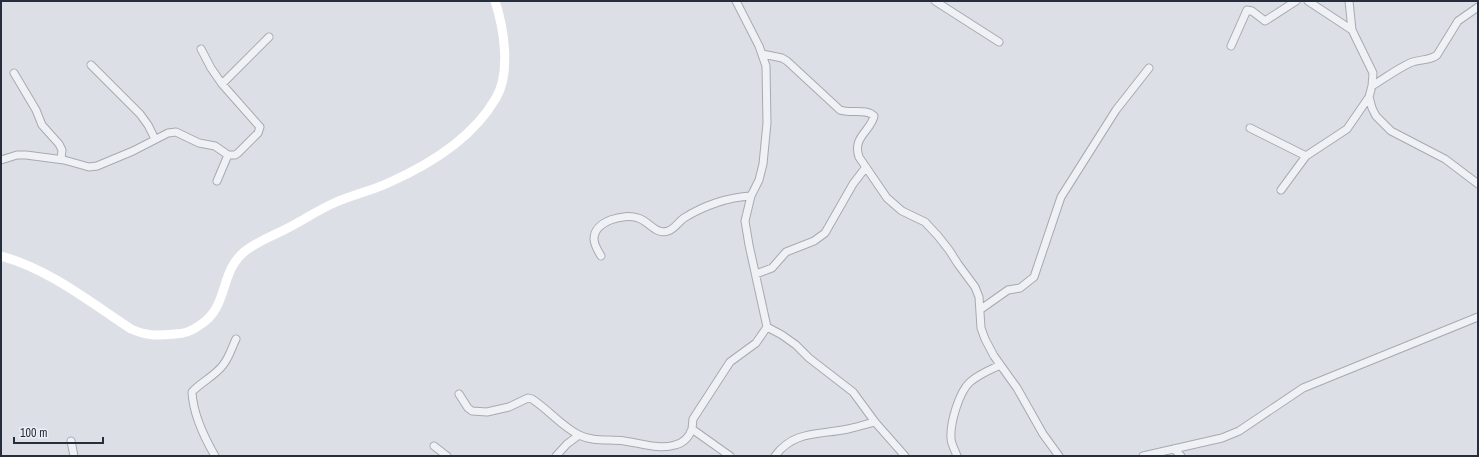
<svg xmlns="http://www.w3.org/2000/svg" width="1479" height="457" font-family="'Archivo Narrow',sans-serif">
<rect width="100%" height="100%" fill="#dce0e6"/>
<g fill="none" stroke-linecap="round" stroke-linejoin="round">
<g stroke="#a5aab3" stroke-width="9">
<path id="minor" d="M 935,1 L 999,42
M 1308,1 L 1352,30
M 1349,1 L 1352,30 L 1373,73 L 1372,86 L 1369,97 L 1372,108 L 1376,116 L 1391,131 L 1445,159 L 1478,184
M 1231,46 L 1247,10 L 1252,11 L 1265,21 L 1296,1
M 762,54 L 782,58 L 787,61 L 840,110 C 851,114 866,108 874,116 C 871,131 852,137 859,157 L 887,198 L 902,211 L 925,222 L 938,236 L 949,250 L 958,264 L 975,287 L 979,297 L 981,328 L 985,339 L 994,356 L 1017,388 L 1043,434 L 1059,456
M 91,65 L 140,114 L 148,125 L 155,139
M 14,73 L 36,110 L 42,125 L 59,144 L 62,150 L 61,159
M 222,84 L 269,37
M 1372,86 C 1385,78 1397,69 1410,63 C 1419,59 1430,61 1437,55 L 1458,21 L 1478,7
M 1250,128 L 1306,156
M 1,160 L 17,155 L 26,155 L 64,160 L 89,167 L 97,166 L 133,151 L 168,133 L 176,132 L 199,143 L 215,146 L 228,155 L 235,155 L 238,153 L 258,133 L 260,127 L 222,84 L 211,68 L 201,49
M 217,181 L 228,155
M 1281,190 L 1306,156 L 1347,129 L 1369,97
M 601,256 C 598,251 594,245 594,239 C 594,221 624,213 638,218 C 649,221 655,235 668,231 C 675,229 678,222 684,218 C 703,206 728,197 751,196
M 756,274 L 772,268 L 786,252 L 814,241 L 825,233 L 853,184 L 866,167
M 981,309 L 1008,290 L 1020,288 L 1034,277 L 1061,197 L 1116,110 L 1149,68
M 767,327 L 782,335 L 796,345 L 809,358 L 853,392 L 875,422 L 905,456
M 459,394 L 468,408 L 472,411 L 487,412 L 509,407 L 528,398 L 532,399 C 549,410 561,426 579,435 C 593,442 609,439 624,441 C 641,443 659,450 675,445 C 684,443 689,437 692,429
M 71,441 L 74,456
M 434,446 L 447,456
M 1174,449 L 1181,456
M 215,456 C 204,437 193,414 192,392 C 201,382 215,376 223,365 C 229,358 232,347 236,339
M 556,456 L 567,444 L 579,435
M 730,456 L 692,429 L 693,419 L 730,362 L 756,343 L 767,327 L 749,245 L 745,221 L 751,196 L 759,180 L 763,164 L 767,123 L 766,66 L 759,46 L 736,1
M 775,456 C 794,430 820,435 848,429 C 857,427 866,424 875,422
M 957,456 C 955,450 951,444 951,438 C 950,423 959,392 970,382 C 979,374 990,370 1000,365
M 1143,456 L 1222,438 L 1239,431 L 1303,388 L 1478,317"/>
</g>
<use href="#minor" stroke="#eff1f5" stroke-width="7"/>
<path stroke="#fff" stroke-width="9" d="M 1,256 C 49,269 90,302 131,329 C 147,336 157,336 175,334 C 185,334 192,331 200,325 C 229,307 219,273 244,252 C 256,242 272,236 286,229 C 302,221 318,210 334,203 C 352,195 371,191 388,183 C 429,165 473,138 496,98 C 511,73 504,28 495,1"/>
</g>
<rect width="1479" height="457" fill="none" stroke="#262d3c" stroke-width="4"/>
<path d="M14 437v6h89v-6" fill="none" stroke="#262d3c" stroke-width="2"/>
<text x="20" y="437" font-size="12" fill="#262d3c" stroke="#ebeef4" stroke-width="3" paint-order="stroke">100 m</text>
</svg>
